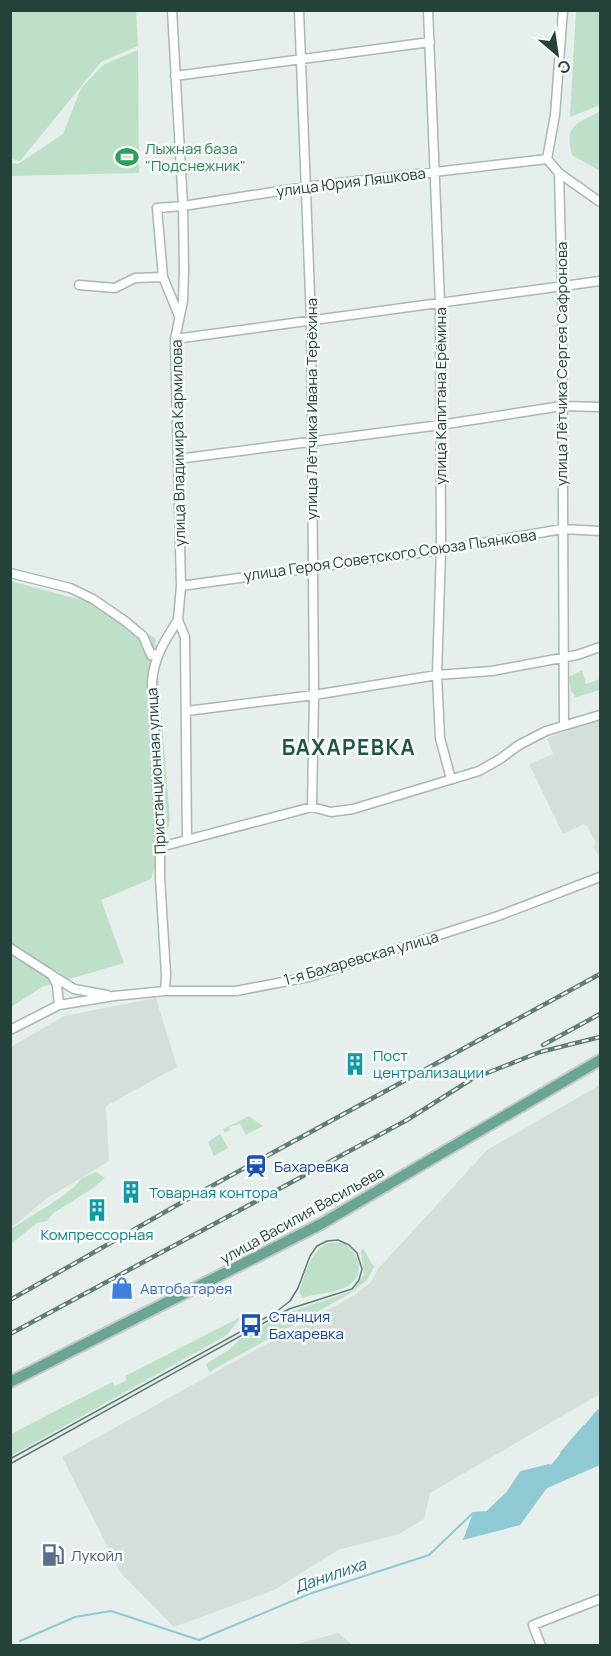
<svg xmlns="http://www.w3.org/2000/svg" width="611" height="1656" font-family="Manrope,sans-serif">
<rect width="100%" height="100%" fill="#e6efeb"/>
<path fill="#d4dfda" d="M 600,720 L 600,859 L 594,847 L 596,842 L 587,826 L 584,824 L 563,834 L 529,764 L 553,754 L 547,738 L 584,724 Z
M 156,998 L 177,1067 L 106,1106 L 109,1161 L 46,1199 L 11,1228 L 11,1047 L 64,1016 Z
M 600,1085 L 600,1394 L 430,1493 L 424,1519 L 399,1534 L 338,1550 L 274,1590 L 174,1627 L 121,1573 L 62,1457 L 353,1296 L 370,1283 L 379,1268 L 487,1150 Z
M 338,1633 L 353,1645 L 293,1645 Z"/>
<path fill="#bfe0c8" d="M 11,10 L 136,11 L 138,46 L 101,62 L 20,161 L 11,159 Z
M 576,11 L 600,11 L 600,105 L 570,117 Z
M 138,50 L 139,173 L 11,176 L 11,163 L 18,164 L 63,134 L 81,88 L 103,65 Z
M 600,111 L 600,171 L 572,155 C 564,124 576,125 600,111 Z
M 11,581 L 89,602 L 155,638 L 170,821 L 151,879 L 101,900 L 124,963 L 42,987 L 11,1007 Z
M 582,670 L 586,684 L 600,679 L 600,690 L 573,698 L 575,696 L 571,691 L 569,677 Z
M 249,1116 L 263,1126 L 246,1135 L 240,1124 L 229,1127 L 230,1130 L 225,1133 L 223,1129 Z
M 220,1134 L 228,1148 L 214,1156 L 208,1142 Z
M 97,1172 L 105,1178 L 90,1190 L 52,1214 L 47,1221 L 37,1223 L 11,1244 L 11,1229 C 24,1220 78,1190 81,1178 Z
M 327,1243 C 331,1243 338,1242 341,1243 C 357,1248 365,1270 353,1282 C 340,1294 319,1292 303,1298 L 299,1293 C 304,1275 310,1253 327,1243 Z
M 363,1249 L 374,1267 L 367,1280 L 351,1293 L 209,1372 L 206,1364 L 230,1349 L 240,1339 L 284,1314 L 352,1291 L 364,1275 L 361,1251 Z
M 241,1317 L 227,1335 L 11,1456 L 11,1434 L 112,1382 L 115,1386 L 127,1380 L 125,1376 Z"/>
<path fill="#8ec9d4" d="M 600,1409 L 600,1465 L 547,1488 L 520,1525 L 463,1540 L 473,1513 L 487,1512 L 507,1493 L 521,1472 L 551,1465 L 597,1410 Z"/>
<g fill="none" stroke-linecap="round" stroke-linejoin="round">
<path stroke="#8ec9d4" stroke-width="2" d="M 561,1453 L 584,1426
M 20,1641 L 75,1617 L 111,1611 L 199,1640 L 309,1594 L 429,1555 L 473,1513 L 487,1512 L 507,1493 L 521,1472 L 549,1465"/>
<g stroke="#a8b8b2" stroke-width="11">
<path id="minor" d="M 172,10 L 183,206 L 184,270 L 183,301 L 175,339 L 181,586 L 178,620 L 185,637 L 187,840
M 299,10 L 311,321 L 314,695 L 312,807
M 428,10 L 440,303 L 441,550 L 437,675 L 440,738 L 451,779
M 563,10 L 555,115 L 547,159 L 559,173 L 562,287 L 564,724
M 175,76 L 430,42
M 559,173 L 600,202
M 79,285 L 115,288 L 135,278 L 163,277
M 179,316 L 163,277 L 157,208 L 183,206 L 305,187 L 547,159
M 175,339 L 600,281
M 178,459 L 440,425 L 562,406 L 600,407
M 10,573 L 70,588 L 93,599 L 125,621 L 143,636 L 151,655 L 157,654
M 181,586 L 441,550 L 562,529 L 600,531
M 187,711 L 314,695 L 437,675 L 492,671 L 577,655 L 600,647
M 160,847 L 312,807 L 331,812 L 353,809 L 479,771 L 500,759 L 519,745 L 546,731 L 600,715
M 10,948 L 52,975 L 57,985 L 59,1005
M 53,976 L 74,989 L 107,995
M 165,991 L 166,974 L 160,878 L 160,847 L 152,682 C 154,657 165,640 178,620
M 10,1030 L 59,1005 L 114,996 L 165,991 L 236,991 L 309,977 L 498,916 L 600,877
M 541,1646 L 533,1625 L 600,1599"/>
</g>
<g stroke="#c2cac8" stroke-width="14">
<path id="major" d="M 10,1382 L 321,1224 L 600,1060"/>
</g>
<use href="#minor" stroke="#fff" stroke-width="8"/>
<use href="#major" stroke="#6aa596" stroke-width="10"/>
<path stroke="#5f7d75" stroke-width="1.5" d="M 10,1459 L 276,1312 L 290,1301 L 298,1288 L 310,1256 L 317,1246 L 327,1241 L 338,1240 L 349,1245 L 357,1253 L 362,1269 L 359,1280 L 352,1289 L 289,1309 L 10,1464"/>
<g stroke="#5f7d75" stroke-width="4.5">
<path id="rail" d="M 543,1045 L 600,1014
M 10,1300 L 186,1200 L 600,974
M 10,1334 L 407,1120 L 472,1079 L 540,1052 L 600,1037"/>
</g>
<use href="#rail" stroke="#f7fbf9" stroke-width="2" stroke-dasharray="7" stroke-linecap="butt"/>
</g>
<defs>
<g id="stadium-bare" transform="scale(1.8)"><path d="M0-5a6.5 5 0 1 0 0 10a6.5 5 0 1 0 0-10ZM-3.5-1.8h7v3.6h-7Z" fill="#2e9e5b" stroke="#f7fbf9" stroke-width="2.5" paint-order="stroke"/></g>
<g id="building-bare" transform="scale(1.8)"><path d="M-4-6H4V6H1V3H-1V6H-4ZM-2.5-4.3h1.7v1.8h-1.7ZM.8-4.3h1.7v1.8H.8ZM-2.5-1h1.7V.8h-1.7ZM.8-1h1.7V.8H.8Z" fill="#0f9aa8" stroke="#f7fbf9" stroke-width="2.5" paint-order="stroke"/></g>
<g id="station-bare" transform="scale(1.8)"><path d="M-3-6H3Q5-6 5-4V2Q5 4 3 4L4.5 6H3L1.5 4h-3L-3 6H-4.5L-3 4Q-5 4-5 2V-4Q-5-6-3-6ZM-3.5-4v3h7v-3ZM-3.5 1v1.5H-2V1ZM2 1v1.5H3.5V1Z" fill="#1a4fb4" stroke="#f7fbf9" stroke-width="2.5" paint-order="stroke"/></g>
<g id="shop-bare" transform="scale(1.8)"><path d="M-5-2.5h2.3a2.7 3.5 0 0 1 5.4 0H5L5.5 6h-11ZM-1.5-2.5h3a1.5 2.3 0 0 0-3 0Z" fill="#3f7fe0" stroke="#f7fbf9" stroke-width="2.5" paint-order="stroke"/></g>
<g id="bus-bare" transform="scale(1.8)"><path d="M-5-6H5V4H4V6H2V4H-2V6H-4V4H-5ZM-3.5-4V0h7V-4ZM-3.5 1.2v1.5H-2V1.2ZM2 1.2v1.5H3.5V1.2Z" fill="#1a4fb4" stroke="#f7fbf9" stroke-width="2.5" paint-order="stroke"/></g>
<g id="fuel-bare" transform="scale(1.8)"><path d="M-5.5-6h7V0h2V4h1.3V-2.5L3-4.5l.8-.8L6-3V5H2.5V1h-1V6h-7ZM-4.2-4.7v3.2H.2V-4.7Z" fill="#5c6f8a" stroke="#f7fbf9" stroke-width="2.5" paint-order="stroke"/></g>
</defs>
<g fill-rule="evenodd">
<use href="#stadium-bare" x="127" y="157"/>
<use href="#building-bare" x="355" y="1064"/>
<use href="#station-bare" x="256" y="1166"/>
<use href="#building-bare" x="131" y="1192"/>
<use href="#building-bare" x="97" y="1210"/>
<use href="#shop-bare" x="122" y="1288"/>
<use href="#bus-bare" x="251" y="1325"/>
<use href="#fuel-bare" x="53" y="1555"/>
</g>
<g text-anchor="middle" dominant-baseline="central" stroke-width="5" stroke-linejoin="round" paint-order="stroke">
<g font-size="15" fill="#27864d" stroke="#f7fbf9" text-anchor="start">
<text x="145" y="148">Лыжная база<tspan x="145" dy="17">"Подснежник"</tspan></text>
</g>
<g font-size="15" fill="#24423a" stroke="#f7fbf9">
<text transform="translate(351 182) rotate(-7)">улица Юрия Ляшкова</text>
<text transform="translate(561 364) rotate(-90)">улица Лётчика Сергея Сафронова</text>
<text transform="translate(440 396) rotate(-90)">улица Капитана Ерёмина</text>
<text transform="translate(311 409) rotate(-90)">улица Лётчика Ивана Терёхина</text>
<text transform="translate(178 443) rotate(-91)">улица Владимира Кармилова</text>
<text transform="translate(390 555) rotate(-8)">улица Героя Советского Союза Пьянкова</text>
<text transform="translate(156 771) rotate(-93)">Пристанционная улица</text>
<text transform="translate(361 958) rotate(-16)">1-я Бахаревская улица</text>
<text transform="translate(302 1215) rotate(-29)">улица Василия Васильева</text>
</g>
<g font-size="15" fill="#0d838f" stroke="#f7fbf9" text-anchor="start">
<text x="373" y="1055">Пост<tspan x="373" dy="17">централизации</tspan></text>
<text x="149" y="1192">Товарная контора</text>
<text x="97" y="1234" text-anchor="middle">Компрессорная</text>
</g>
<g font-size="15" fill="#164399" stroke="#f7fbf9" text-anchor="start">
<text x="274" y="1166">Бахаревка</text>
<text x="269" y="1316">Станция<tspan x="269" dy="17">Бахаревка</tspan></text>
</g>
<g font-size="15" fill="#366cbe" stroke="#f7fbf9" text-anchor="start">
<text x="140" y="1288">Автобатарея</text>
</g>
<g font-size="15" fill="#4e5e75" stroke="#f7fbf9" text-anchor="start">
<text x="71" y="1555">Лукойл</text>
</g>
<g font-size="16" font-style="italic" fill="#1c6f80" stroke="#f7fbf9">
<text transform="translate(330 1575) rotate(-19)">Данилиха</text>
</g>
<g font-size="21" font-weight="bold" letter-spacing="1.5" fill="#1f5548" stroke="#f7fbf9">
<text x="349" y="747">БАХАРЕВКА</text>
</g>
</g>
<rect width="611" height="1656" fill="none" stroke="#24423a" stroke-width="24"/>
<g transform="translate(557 54) rotate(151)" stroke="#f7fbf9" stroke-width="4.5" paint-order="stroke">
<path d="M0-4.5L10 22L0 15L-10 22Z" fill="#24423a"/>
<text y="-9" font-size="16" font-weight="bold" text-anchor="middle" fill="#24423a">С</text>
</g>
</svg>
